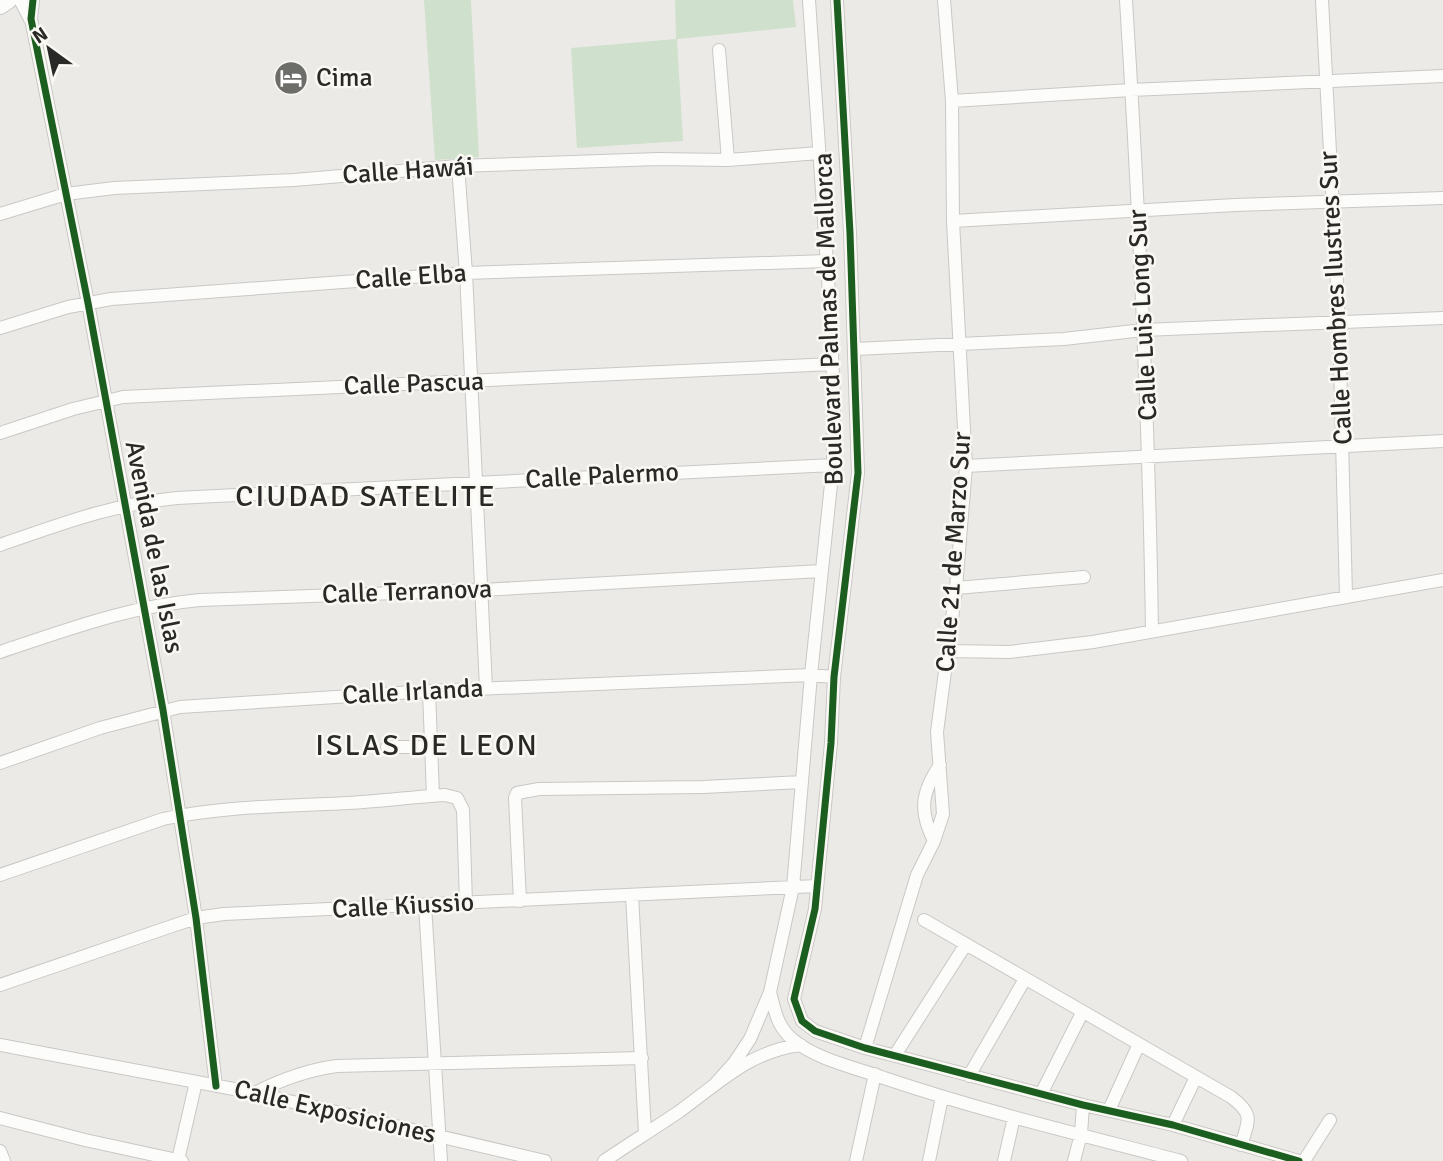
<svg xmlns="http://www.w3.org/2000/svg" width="1443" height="1161" font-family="Signika,sans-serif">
<rect width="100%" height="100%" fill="#eceae7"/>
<path fill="#cfe0cc" d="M 424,0 L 471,0 L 479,157 L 435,160 Z
M 675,0 L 793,0 L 796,27 L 677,39 L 683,141 L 577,148 L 571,48 L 676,39 Z"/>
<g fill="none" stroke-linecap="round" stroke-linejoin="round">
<g stroke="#c9c8c5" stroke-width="14">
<path id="minor" d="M 20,0 L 30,19
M 33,0 L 31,19 L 88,303 L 163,710 L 196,918 L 216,1086
M 837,0 L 850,233 L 858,473 L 834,677 L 831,743 L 815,909 L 794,999 L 802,1021 L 815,1031 L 865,1048 L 1083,1105 L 1173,1125 L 1299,1161
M 1126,0 C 1139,210 1149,421 1152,631
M 1322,0 L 1339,323 L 1346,596
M 719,50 L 728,160
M 952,101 L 1131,90 L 1443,76
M 458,166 L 466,273 L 486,688
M 0,214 L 66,194 L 114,188 L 294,180 L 458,166 L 658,159 L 728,160 L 819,153
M 953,221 L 1235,205 L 1443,198
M 0,328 L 68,307 L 111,299 L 466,273 L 827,261
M 855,349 L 1064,339 L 1143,330 L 1443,318
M 0,433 L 73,409 L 123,397 L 833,364
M 966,466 L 1443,441
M 0,545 C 61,524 113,504 177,498 L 833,465
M 956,588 L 1084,577
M 949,651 L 1009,652 L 1093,642 L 1443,580
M 0,652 C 66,630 130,606 200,600 L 481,590 L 822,571
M 429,691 L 433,796
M 387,747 L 431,747
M 0,763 L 100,728 L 180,707 L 429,691 L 811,675 L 834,677
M 934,841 C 919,811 921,793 940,765
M 0,875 L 163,819 C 224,806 286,806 349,803 C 381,801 413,797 445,795 L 457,798 L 463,810 L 466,903
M 632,895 L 645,1133
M 520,901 L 515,798 L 517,793 L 539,789 L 703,787 L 802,782
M 425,905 L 441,1161
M 924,920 L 1231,1097 C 1254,1114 1249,1120 1241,1145
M 0,985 L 175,925 L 196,918 L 224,914 L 817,886
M 770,992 C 775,1011 777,1026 792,1039 C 817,1060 854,1067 884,1078 C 982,1111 1082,1135 1181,1161
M 0,1045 L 255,1093 L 545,1161
M 865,1048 L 917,875 L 934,841 L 943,814 L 937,732 L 956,588 L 966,466 L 953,221 L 952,101 L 944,0
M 895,1055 L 966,944
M 969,1076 L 1025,979
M 716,1083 L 734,1063 L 750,1039 L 770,992 L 793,887 L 811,675 L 833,465 L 834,401 L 830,308 L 809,0
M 255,1093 C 282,1079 307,1070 337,1066 L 642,1058
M 1041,1094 L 1082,1013
M 1109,1110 L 1139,1044
M 0,1118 L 85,1140 L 182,1161
M 1173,1125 L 1196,1077
M 0,1151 L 4,1161
M 178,1160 L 196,1082
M 604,1161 C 629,1144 655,1128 680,1111 C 720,1082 750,1051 801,1045
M 856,1161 L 875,1074
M 929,1161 L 942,1097
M 1004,1161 L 1014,1117
M 1074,1161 L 1081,1134 L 1083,1105
M 1304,1161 L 1330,1120"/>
</g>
<g stroke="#c9c8c5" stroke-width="18">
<path id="tertiary" d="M 0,6 L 9,0"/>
</g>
<use href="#minor" stroke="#fcfcfb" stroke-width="12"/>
<use href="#tertiary" stroke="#fcfcfb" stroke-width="16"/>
<g stroke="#faf8f3" stroke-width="11">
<path id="cycleway" d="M 33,0 L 31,19 L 88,303 L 163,710 L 196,918 L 216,1086
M 837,0 L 850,233 L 858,473 L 834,677 L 831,743 L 815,909 L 794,999 L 802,1021 L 815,1031 L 865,1048 L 1083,1105 L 1173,1125 L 1299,1161"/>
</g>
<use href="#cycleway" stroke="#1b5e20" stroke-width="7"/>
</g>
<defs>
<g id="hotel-disc" transform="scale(1.75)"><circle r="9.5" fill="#6d6d6a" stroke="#faf8f3"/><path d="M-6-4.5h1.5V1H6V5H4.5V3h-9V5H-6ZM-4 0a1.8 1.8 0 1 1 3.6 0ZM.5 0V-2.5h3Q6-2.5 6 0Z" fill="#fff"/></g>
</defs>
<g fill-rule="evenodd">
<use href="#hotel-disc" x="291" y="78"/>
</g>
<g text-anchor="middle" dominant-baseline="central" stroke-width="5" stroke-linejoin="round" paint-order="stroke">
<g font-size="26" fill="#292927" stroke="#faf8f3" text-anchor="start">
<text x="316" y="78">Cima</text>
</g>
<g font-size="26" fill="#292927" stroke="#faf8f3">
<text transform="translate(408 171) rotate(-4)">Calle Hawái</text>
<text transform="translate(411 277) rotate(-4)">Calle Elba</text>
<text transform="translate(1336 298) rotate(-93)">Calle Hombres Ilustres Sur</text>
<text transform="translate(1143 315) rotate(-93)">Calle Luis Long Sur</text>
<text transform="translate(829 319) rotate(-92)">Boulevard Palmas de Mallorca</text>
<text transform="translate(414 384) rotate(-2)">Calle Pascua</text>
<text transform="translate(602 476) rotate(-3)">Calle Palermo</text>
<text transform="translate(154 547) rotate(79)">Avenida de las Islas</text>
<text transform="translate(954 552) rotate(-86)">Calle 21 de Marzo Sur</text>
<text transform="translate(407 592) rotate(-2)">Calle Terranova</text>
<text transform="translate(413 692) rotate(-3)">Calle Irlanda</text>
<text transform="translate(403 906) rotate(-3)">Calle Kiussio</text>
<text transform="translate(335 1112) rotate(13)">Calle Exposiciones</text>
</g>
<g font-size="30" letter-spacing="2" fill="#292927" stroke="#faf8f3">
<text x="366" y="496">CIUDAD SATELITE</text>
<text x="427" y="745">ISLAS DE LEON</text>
</g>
</g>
<g transform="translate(49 49) rotate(327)" stroke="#faf8f3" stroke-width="5" paint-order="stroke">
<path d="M0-5L12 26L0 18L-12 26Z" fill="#292927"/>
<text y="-10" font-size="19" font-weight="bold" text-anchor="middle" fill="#292927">N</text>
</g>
</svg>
